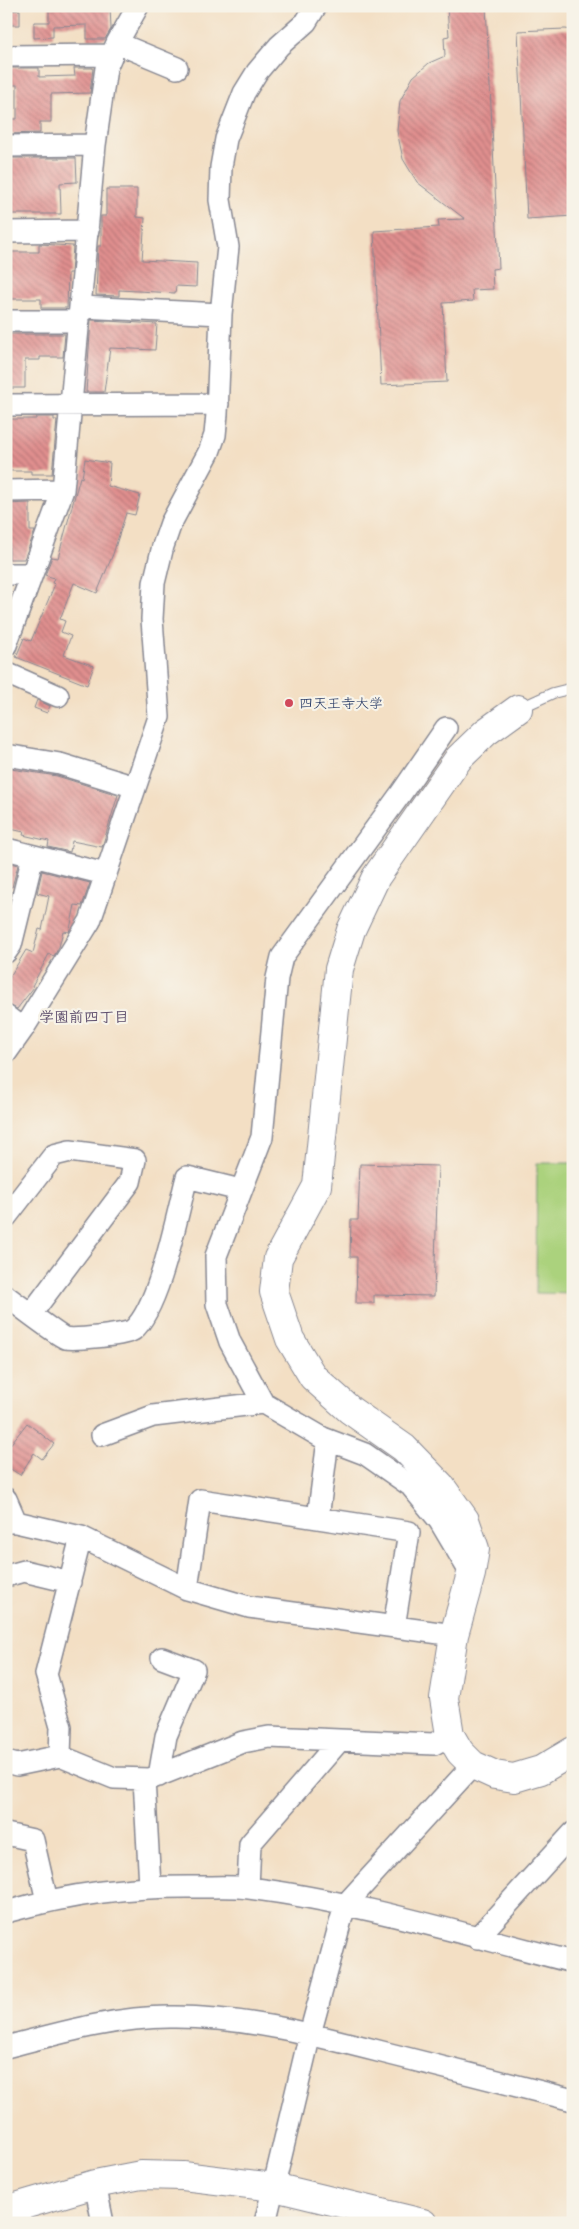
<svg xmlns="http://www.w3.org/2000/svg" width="579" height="2229" font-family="Pangolin,'Klee One',sans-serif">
<defs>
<pattern id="building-back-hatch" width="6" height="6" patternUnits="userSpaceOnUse" patternTransform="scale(1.25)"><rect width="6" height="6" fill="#e08f8e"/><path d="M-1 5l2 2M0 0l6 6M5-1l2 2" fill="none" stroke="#b57577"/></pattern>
</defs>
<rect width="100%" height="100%" fill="#f7f3e8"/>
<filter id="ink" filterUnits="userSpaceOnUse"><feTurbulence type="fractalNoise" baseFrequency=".02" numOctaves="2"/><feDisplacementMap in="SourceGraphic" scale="10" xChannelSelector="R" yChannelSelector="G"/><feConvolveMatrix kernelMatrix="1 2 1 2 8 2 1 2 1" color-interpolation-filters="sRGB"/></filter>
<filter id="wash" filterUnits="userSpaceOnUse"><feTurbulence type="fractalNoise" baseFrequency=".0096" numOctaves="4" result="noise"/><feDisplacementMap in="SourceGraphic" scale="20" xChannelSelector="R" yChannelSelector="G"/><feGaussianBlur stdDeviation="1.12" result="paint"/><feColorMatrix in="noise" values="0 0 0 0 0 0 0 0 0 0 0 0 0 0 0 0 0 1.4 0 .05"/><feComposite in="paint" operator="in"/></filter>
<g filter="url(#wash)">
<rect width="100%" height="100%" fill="#f3dfc4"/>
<path fill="#abd27d" stroke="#63806e" d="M 537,1163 L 573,1163 L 573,1294 L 536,1293 Z"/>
<g id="blocks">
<path fill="url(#building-back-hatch)" d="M 110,6 L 111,29 L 105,39 L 87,39 L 87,25 L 53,26 L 53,37 L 34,38 L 34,22 L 49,22 L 49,7 Z
M 447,6 L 486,6 L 499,268 L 492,269 L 493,289 L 472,290 L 473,301 L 443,303 L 447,382 L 381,385 L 374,231 L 439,227 L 438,220 L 465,219 L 417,182 L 403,159 L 397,131 L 400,101 L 413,77 L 429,63 L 445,56 L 444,37 L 449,36 Z
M 20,10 L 20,25 L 6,25 L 6,11 Z
M 565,29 L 573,30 L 573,216 L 527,219 L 518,31 Z
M 8,68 L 39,68 L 39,77 L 75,76 L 74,68 L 93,68 L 90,93 L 51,94 L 51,122 L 40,122 L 40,133 L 6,134 L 6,119 L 17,119 L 17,85 L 9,85 Z
M 6,158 L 76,158 L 77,182 L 60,183 L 61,214 L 6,214 Z
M 106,189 L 137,189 L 137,217 L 145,218 L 142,260 L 197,263 L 196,287 L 176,286 L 175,293 L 119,290 L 119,296 L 96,295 L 98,246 L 101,246 L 101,216 L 106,216 Z
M 39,244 L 73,246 L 71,273 L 68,273 L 67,308 L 41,308 L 41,299 L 6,299 L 6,252 L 39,252 Z
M 91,320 L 157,324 L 155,350 L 110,348 L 104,392 L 86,392 Z
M 6,334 L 65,334 L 63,357 L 40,357 L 40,360 L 25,360 L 25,388 L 6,388 Z
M 36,417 L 54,417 L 54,420 L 57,420 L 52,474 L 31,474 L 31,471 L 6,471 L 6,419 L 36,419 Z
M 85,459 L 110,463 L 108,486 L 140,495 L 135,515 L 126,513 L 113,554 L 97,593 L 74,583 L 60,619 L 65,621 L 61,632 L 71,636 L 64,655 L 94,666 L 87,685 L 16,657 L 24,638 L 31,641 L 55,584 L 52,583 L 54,578 L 45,575 L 52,557 L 58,558 L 80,477 L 82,478 Z
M 30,503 L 30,531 L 35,531 L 24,559 L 9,559 L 9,524 L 6,524 L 6,504 Z
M 37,700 L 50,706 L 47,713 L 34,708 Z
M 11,769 L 57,776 L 118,795 L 102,847 L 72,841 L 70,852 L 48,847 L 49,841 L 23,835 L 24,832 L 6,828 L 6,791 Z
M 6,862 L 18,865 L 12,887 L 6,885 Z
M 42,871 L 90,883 L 82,906 L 75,905 L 70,929 L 69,932 L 63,931 L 59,947 L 54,956 L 49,954 L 32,986 L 34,987 L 17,1009 L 6,1004 L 6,983 L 26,950 L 33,953 L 39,929 L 42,930 L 49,896 L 37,893 Z
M 360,1164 L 438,1166 L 434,1296 L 374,1295 L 374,1303 L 356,1303 L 357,1257 L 350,1257 L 351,1220 L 358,1220 Z
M 27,1423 L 54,1444 L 42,1459 L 34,1453 L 20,1475 L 6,1466 L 6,1450 Z"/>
</g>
</g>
<g filter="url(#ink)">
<use href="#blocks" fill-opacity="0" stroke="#878791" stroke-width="1"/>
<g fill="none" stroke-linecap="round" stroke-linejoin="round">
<g stroke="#878791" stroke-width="12">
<path id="lane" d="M 518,709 L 553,693 L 573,688"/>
</g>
<g stroke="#878791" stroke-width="24">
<path id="street" d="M 117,43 L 177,68
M 6,56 L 112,55
M 6,146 L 95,145
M 6,232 L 88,231
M 81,307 L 221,314
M 6,321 L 79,321
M 6,405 L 218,404
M 6,491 L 63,490
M 6,574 L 32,574
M 6,645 L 63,490 L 95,145 L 106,68 L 117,43 L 138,6
M 6,673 L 58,696
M 446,728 L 402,792 L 282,957 L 277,978 L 262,1137 L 216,1256 L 217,1304 L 230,1342 L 263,1403 L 323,1438 L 365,1454 L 411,1486 L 439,1520 L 471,1574
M 6,755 L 60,764 L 135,787
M 6,849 L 105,874
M 6,952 L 11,945 L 33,856
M 6,1016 L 23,1029
M 6,1053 L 23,1029 L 90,921 L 159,717 L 152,619 L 154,583 L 163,546 L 171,523 L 209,452 L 215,435 L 217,414 L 221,314 L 228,247 L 220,200 L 221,167 L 226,139 L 244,93 L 257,72 L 279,46 L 306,22 L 316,6
M 6,1217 L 54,1155 L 70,1151 L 135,1160 L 130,1182 L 31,1314
M 6,1296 C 16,1303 58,1336 65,1338 C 74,1340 127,1335 133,1330 C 160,1307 177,1214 187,1177 L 240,1190
M 102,1435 L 153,1416 L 263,1403
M 6,1499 L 16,1522
M 318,1518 L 328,1440
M 6,1522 L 16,1522 L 81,1537 L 187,1589 L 249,1607 L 454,1635
M 6,1576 L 24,1571 L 70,1582
M 187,1589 L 200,1500 L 409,1532 L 394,1627
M 60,1756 L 61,1727 L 46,1674 L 81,1537
M 6,1762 L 17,1765 L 60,1756 L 114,1778 L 150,1779 L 243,1742 L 269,1737 L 434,1744 L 450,1735
M 159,1776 L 166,1736 L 194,1670 L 162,1658
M 144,1779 L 150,1886
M 6,1834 L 33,1840 L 47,1901
M 248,1887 L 250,1844 L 340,1740
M 6,1912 C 73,1893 131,1886 200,1887 C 216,1887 233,1886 249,1888 C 359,1902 466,1935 573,1962
M 477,1938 L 573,1833
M 6,2047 C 60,2033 114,2017 170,2017 C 242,2016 312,2034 382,2052 C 445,2068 509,2084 573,2100
M 95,2184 L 103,2223
M 265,2223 L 310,2034 L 345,1905 L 473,1765"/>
</g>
<g stroke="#878791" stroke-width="30">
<path id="secondary" d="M 518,709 L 486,732 L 459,758 L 376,877 L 351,930 L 339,969 L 317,1186 L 278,1258 L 274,1292 L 290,1339 L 313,1377 L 350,1410 L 404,1448 L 440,1485 L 465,1520 L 475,1549 L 471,1574 L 454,1635 L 444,1698 L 450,1735 L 460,1752 L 473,1765 L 495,1775 L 514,1778 L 541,1770 L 573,1751
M 6,2210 L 95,2184 L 141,2175 L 183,2176 L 274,2187 L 423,2223"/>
</g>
<use href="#lane" stroke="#fff" stroke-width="10"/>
<use href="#street" stroke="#fff" stroke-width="21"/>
<use href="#secondary" stroke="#fff" stroke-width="28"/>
</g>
</g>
<circle fill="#d1495b" stroke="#f7f3e8" stroke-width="2" cx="289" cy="703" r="5"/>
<g text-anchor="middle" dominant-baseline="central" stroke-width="4.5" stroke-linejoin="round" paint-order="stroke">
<g font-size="14" fill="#1b2f5e" stroke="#f7f3e8" text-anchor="start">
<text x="299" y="703">四天王寺大学</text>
</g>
<g font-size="15" font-weight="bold" fill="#60516f" stroke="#f7f3e8">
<text x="84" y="1017">学園前四丁目</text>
</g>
</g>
<rect width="579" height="2229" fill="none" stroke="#f7f3e8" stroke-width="25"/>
</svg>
